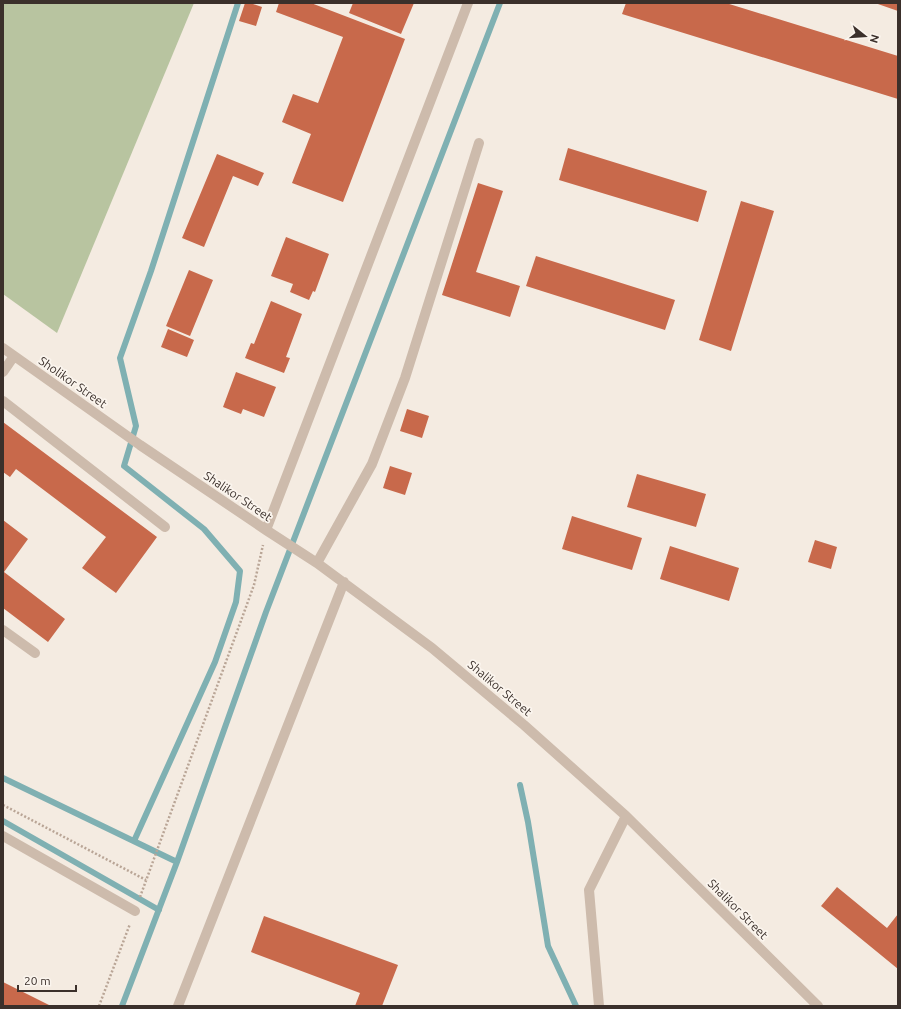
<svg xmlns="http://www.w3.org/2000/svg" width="901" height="1009" font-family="Ubuntu,sans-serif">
<rect width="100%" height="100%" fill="#f4ebe1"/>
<path fill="#b8c4a0" d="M 3,3 L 194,3 L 57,333 L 3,294 Z"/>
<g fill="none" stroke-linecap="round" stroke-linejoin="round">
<path stroke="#7fb0b2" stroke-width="6" d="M 3,778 L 177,862
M 520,785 L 528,822 L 548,946 L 576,1006
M 3,821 L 159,910
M 134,841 L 215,662 L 236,602 L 240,571 L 204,529 L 124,466 L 136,426 L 120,358 L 151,271 L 238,3
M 122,1006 L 177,862 L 266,612 L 500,3"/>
</g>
<path fill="#c8694b" d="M 245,3 L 250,3 L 262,7 L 256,26 L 239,21 Z
M 279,3 L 311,3 L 405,39 L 343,202 L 292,183 L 311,134 L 282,122 L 293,94 L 318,103 L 343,37 L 276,12 Z
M 353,3 L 414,3 L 401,34 L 349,13 Z
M 626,3 L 726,3 L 898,56 L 898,99 L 622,14 Z
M 875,3 L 898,3 L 898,11 Z
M 568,148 L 707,191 L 698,222 L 559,180 Z
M 217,154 L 264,173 L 258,186 L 233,176 L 204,247 L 182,238 Z
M 478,183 L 503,191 L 476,272 L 520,286 L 510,317 L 442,295 Z
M 741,201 L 774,211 L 731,351 L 699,340 Z
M 286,237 L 329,254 L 315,292 L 313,291 L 309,300 L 290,292 L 293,284 L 271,276 Z
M 536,256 L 675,300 L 665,330 L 526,286 Z
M 189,270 L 213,280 L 190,336 L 166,326 Z
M 271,301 L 302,314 L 286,357 L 290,358 L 284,373 L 245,358 L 251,343 L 254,344 Z
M 168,329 L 194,340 L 187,357 L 161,347 Z
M 236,372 L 276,387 L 264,417 L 243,409 L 241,414 L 223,407 Z
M 407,409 L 429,416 L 422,438 L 400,431 Z
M 3,422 L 157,537 L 116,593 L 82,568 L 106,537 L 16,469 L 10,477 L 3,472 Z
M 390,466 L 412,473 L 405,495 L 383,488 Z
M 637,474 L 706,494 L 696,527 L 627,507 Z
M 572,516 L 642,538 L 632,570 L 562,549 Z
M 3,520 L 28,539 L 4,572 L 65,619 L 48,642 L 3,608 Z
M 815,540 L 837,547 L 831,569 L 808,562 Z
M 670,546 L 739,568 L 729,601 L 660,579 Z
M 837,887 L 887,928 L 898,914 L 898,969 L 821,906 Z
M 264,916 L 398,965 L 382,1006 L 355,1006 L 360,993 L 251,952 Z
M 3,982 L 51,1006 L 3,1006 Z"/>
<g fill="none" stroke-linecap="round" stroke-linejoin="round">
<path stroke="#b9a596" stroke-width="2.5" stroke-dasharray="2 2" stroke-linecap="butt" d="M 3,805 L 146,880
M 140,897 L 254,585 L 263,545
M 99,1006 L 130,924"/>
<path stroke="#cdbbac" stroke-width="10" d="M 3,348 L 140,445 L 266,530 L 317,563 L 432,648 L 524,725 L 626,816 L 818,1006
M 3,372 L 14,356
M 3,401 L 165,527
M 266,530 L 468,3
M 317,563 L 372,464 L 405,378 L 479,143
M 3,630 L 35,653
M 3,836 L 135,911
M 178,1006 L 344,582
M 599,1006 L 589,890 L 626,816"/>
</g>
<g text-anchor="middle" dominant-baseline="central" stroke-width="3.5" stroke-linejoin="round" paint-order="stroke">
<g font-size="12" fill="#3b302b" stroke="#fbf5ee">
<text transform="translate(73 382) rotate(35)">Sholikor Street</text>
<text transform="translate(238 496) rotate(34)">Shаlikor Street</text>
<text transform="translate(500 688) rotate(40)">Shаlikor Street</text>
<text transform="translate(738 909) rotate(45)">Shаlikor Street</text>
</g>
</g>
<rect width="901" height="1009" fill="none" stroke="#3b302b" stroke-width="8"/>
<g transform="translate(865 36) rotate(107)" stroke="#fbf5ee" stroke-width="3" paint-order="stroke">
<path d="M0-3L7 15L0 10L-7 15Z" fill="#3b302b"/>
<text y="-6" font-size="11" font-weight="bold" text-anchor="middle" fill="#3b302b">N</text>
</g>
<path d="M18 985v6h58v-6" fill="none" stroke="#3b302b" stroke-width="2"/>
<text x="24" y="985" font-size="12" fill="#3b302b" stroke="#fbf5ee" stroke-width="3" paint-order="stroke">20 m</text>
</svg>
